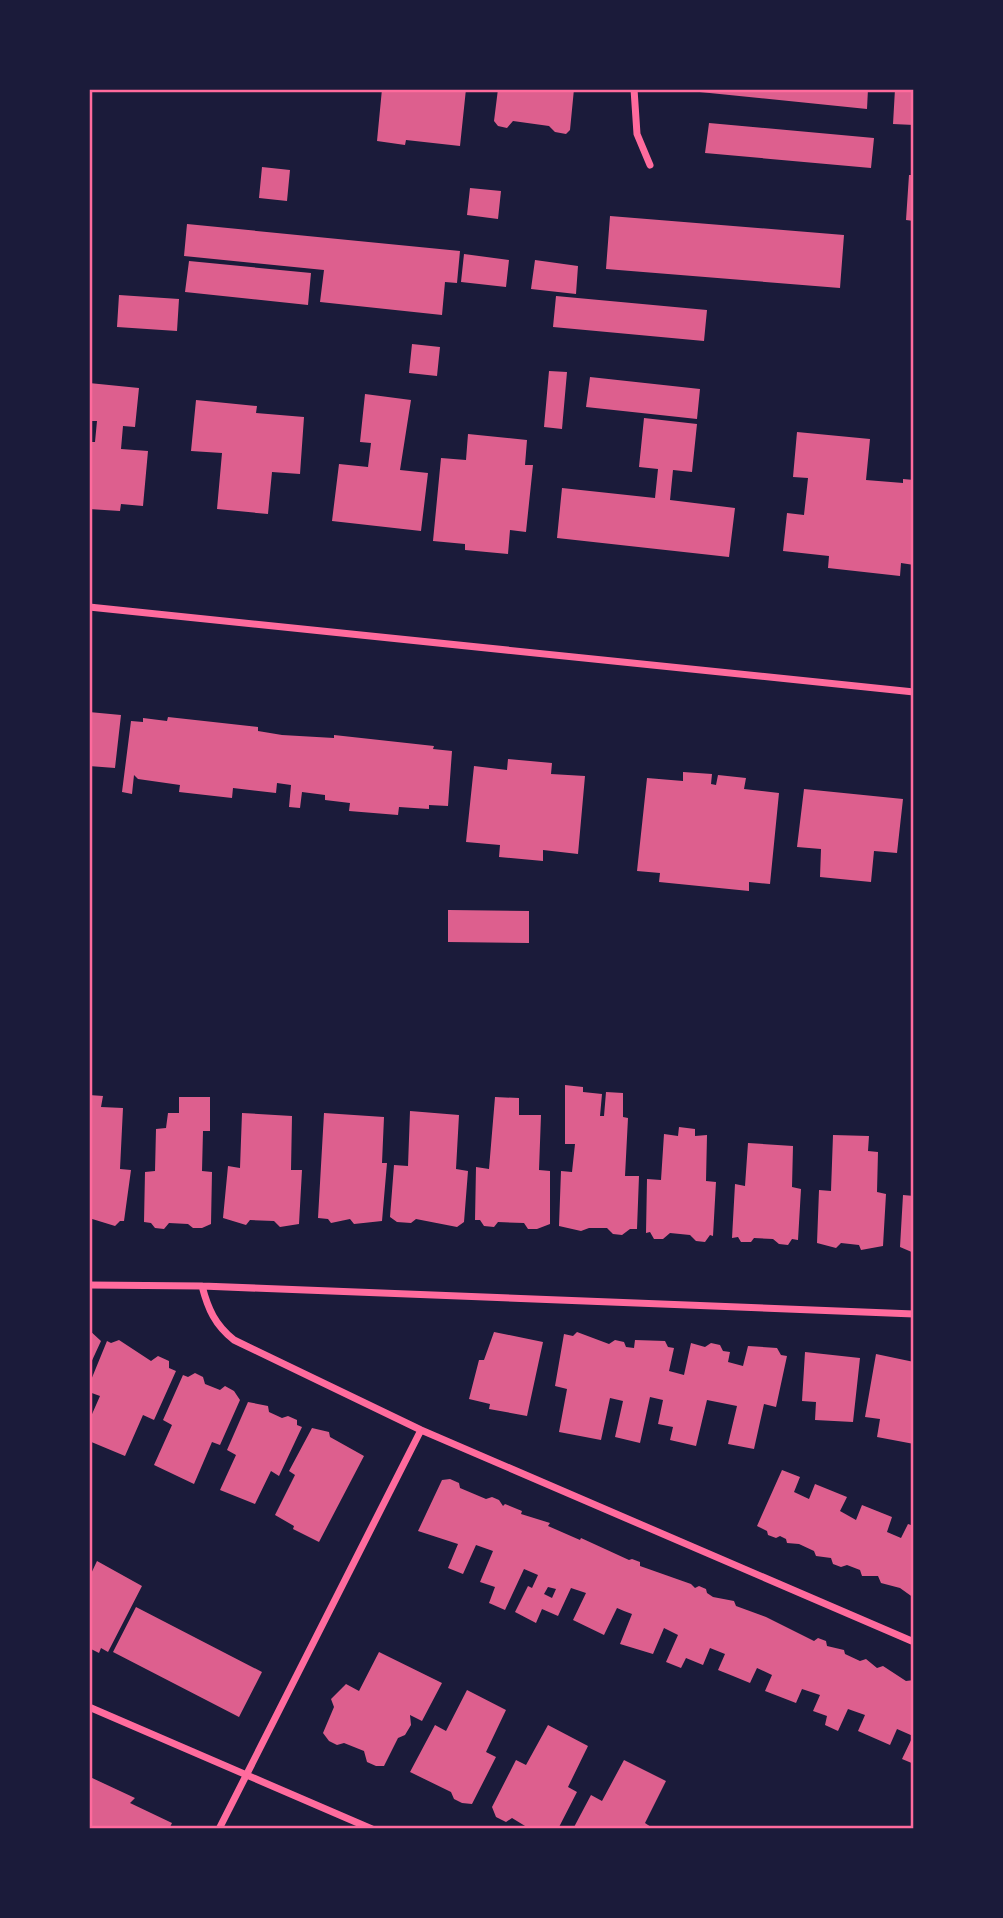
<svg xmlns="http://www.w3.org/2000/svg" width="1003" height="1918" font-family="'Alegreya Sans',sans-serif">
<rect width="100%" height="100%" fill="#1b1b3a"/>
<path fill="#dd5f8e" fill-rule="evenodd" d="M 382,89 L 466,89 L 460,146 L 406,140 L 405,145 L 377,141 Z
M 498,89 L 574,89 L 570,130 L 566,134 L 555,132 L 549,126 L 513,121 L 507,128 L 498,126 L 494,121 Z
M 670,89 L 868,89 L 867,109 Z
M 895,89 L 914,89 L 914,125 L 893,124 Z
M 709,123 L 874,138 L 871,168 L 705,153 Z
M 262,167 L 290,170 L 287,201 L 259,198 Z
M 909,175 L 914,175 L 914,221 L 906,220 Z
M 470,188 L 501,191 L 498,219 L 467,215 Z
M 610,216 L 844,235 L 840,288 L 606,269 Z
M 187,224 L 460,251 L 457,283 L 445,282 L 442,315 L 320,302 L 324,270 L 184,256 Z
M 464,254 L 509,260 L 506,287 L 461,282 Z
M 535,260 L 578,266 L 576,294 L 531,289 Z
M 189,261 L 311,273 L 308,305 L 185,292 Z
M 119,295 L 179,299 L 177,331 L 117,327 Z
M 556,296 L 707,310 L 704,341 L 553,327 Z
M 412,344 L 440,347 L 437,376 L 409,373 Z
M 549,371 L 567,372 L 562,429 L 544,427 Z
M 590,377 L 700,389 L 697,419 L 586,407 Z
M 89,383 L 139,388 L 135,427 L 123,426 L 121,449 L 148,451 L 143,506 L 121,504 L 120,511 L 89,509 L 89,442 L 95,442 L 97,421 L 89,421 Z
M 365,394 L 411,400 L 400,470 L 428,473 L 421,531 L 332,521 L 339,464 L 368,467 L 371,443 L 360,442 Z
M 196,400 L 257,406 L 256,413 L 304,417 L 300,474 L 272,472 L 268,514 L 217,509 L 222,453 L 191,451 Z
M 644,418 L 697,424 L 692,472 L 673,470 L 670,500 L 735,508 L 729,557 L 557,538 L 562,488 L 655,498 L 658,469 L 639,467 Z
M 797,432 L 870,439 L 866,480 L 903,483 L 903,479 L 914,480 L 914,565 L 901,563 L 900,576 L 828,568 L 829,556 L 783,551 L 787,513 L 804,515 L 808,478 L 793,477 Z
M 468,434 L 527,440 L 525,465 L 533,465 L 526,532 L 510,530 L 508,554 L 465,550 L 465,544 L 433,541 L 441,458 L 466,460 Z
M 89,712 L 121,715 L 115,768 L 89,766 Z
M 168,717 L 258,727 L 258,731 L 282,735 L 334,738 L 334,735 L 434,746 L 433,749 L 452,751 L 448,806 L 429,805 L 429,809 L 399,807 L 398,815 L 349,811 L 350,803 L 325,800 L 325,795 L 302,792 L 300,808 L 289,807 L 291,785 L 277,783 L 276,793 L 233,788 L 232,798 L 179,792 L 180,785 L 138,779 L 134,775 L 132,794 L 122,792 L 131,721 L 143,722 L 143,718 L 167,721 Z
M 508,759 L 552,763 L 551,774 L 585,776 L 578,854 L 543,850 L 543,861 L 499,857 L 500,845 L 466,842 L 474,766 L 507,770 Z
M 683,772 L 712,774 L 711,784 L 716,785 L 718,775 L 746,778 L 744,789 L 779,793 L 770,884 L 749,882 L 749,891 L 659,882 L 660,873 L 637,871 L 647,778 L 683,781 Z
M 804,789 L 903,799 L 897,853 L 874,851 L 871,882 L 820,877 L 821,849 L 797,847 Z
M 448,910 L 529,911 L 529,943 L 448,942 Z
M 565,1085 L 583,1087 L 583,1092 L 602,1094 L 600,1116 L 604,1116 L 606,1092 L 623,1093 L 623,1117 L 628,1118 L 625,1176 L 639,1176 L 637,1229 L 630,1229 L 622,1235 L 613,1234 L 607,1228 L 589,1228 L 581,1231 L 559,1226 L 561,1171 L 572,1172 L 575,1144 L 565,1144 Z
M 89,1095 L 103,1096 L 101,1107 L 123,1108 L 120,1169 L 131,1170 L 124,1221 L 120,1221 L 115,1226 L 89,1218 Z
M 179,1097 L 210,1097 L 210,1131 L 203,1131 L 202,1171 L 212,1172 L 211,1224 L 202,1228 L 193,1228 L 188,1224 L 169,1223 L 164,1229 L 155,1228 L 151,1223 L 144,1222 L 145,1172 L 155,1171 L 156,1129 L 166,1128 L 168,1113 L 179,1113 Z
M 495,1097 L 519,1098 L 519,1115 L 541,1115 L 539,1170 L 550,1171 L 550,1224 L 537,1229 L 528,1229 L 524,1223 L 498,1222 L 494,1227 L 484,1226 L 480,1220 L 475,1220 L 476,1167 L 489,1169 Z
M 410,1111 L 459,1115 L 456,1169 L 468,1171 L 464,1222 L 457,1227 L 416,1219 L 411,1223 L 397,1222 L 390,1217 L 394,1165 L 408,1166 Z
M 242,1113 L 292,1116 L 291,1170 L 302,1170 L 299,1224 L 280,1227 L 274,1221 L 250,1220 L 246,1225 L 223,1218 L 228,1166 L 240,1168 Z
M 324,1113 L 384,1117 L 382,1163 L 387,1163 L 382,1221 L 354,1224 L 350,1219 L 331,1223 L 328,1219 L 318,1218 Z
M 679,1127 L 695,1129 L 695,1136 L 707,1135 L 706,1181 L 716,1182 L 713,1236 L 710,1235 L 705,1242 L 696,1241 L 690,1235 L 670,1233 L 663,1239 L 654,1239 L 650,1232 L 646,1233 L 647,1179 L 661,1180 L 664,1134 L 678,1136 Z
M 833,1135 L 869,1136 L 868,1151 L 878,1152 L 877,1192 L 886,1194 L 883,1246 L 861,1250 L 859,1245 L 841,1243 L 836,1248 L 817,1243 L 819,1190 L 831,1191 Z
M 748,1143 L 793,1146 L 792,1187 L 801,1189 L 798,1240 L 792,1239 L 788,1245 L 779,1244 L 773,1239 L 754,1238 L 751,1242 L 741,1242 L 738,1237 L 732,1238 L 735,1184 L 745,1186 Z
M 903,1195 L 914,1196 L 914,1253 L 900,1247 Z
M 89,1330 L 101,1341 L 89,1367 Z
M 494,1332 L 543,1342 L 527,1416 L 489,1409 L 490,1404 L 469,1399 L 479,1360 L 484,1360 Z
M 577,1332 L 609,1344 L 615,1340 L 624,1342 L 626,1347 L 634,1348 L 635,1340 L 665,1341 L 668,1347 L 674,1348 L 669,1371 L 684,1375 L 691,1343 L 705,1347 L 711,1343 L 720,1345 L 723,1351 L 730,1352 L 728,1362 L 743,1366 L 748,1346 L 777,1348 L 781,1355 L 787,1356 L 776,1407 L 764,1404 L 754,1449 L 728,1444 L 737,1406 L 707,1400 L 696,1446 L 670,1440 L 673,1427 L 658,1424 L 663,1400 L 650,1397 L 640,1443 L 615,1437 L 623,1401 L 610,1398 L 601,1440 L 559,1432 L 567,1389 L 555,1386 L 564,1334 L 573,1336 Z
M 119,1340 L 151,1361 L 158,1356 L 169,1361 L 169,1368 L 176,1371 L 154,1420 L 143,1415 L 125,1456 L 89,1441 L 89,1421 L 100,1396 L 89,1392 L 89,1385 L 107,1341 L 111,1343 Z
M 805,1352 L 860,1358 L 853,1422 L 815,1420 L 816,1402 L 802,1401 Z
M 876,1354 L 914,1362 L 914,1444 L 877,1437 L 880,1419 L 865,1417 Z
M 195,1373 L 203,1377 L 205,1384 L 220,1390 L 225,1386 L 234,1391 L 240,1400 L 220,1445 L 212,1442 L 194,1484 L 154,1465 L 172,1425 L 163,1420 L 183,1375 L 188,1377 Z
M 248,1402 L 268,1406 L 269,1412 L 282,1418 L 288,1416 L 297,1420 L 297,1425 L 302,1427 L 279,1476 L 271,1471 L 255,1504 L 220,1490 L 236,1455 L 227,1450 Z
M 312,1428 L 329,1432 L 330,1437 L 364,1456 L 319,1542 L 293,1529 L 294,1526 L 275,1515 L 295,1475 L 289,1471 Z
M 782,1470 L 800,1477 L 794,1492 L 809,1499 L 815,1484 L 847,1497 L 840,1511 L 856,1520 L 862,1505 L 892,1517 L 887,1532 L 901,1538 L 908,1524 L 914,1526 L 914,1598 L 900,1588 L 881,1583 L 878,1576 L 862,1576 L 860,1570 L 847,1565 L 841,1567 L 833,1564 L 831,1558 L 816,1556 L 814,1551 L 799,1544 L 787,1543 L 786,1539 L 780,1536 L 776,1538 L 768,1535 L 767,1531 L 757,1526 Z
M 450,1479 L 459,1483 L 460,1488 L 486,1499 L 492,1497 L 499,1500 L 503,1506 L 505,1504 L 522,1511 L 521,1514 L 550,1523 L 548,1526 L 580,1540 L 581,1538 L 629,1560 L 632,1559 L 640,1562 L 640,1566 L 691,1584 L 695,1588 L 699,1586 L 706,1589 L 707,1593 L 713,1597 L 734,1601 L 736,1606 L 766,1617 L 814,1641 L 818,1638 L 826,1641 L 827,1646 L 844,1650 L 845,1654 L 860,1661 L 866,1659 L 877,1668 L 883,1666 L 906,1681 L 914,1680 L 914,1764 L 902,1759 L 913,1736 L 897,1729 L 890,1745 L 858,1731 L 865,1715 L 848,1709 L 838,1731 L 825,1725 L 827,1716 L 813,1711 L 820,1695 L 802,1689 L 796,1703 L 765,1691 L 772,1675 L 757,1668 L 750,1683 L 733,1676 L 718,1670 L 725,1654 L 710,1648 L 703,1665 L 686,1658 L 681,1668 L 666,1662 L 678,1635 L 664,1628 L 653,1654 L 620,1644 L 632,1614 L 624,1611 L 617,1608 L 604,1635 L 573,1620 L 586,1593 L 571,1588 L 558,1616 L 542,1609 L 536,1623 L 515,1612 L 528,1586 L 532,1588 L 538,1575 L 524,1569 L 505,1610 L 489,1603 L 495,1587 L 480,1582 L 493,1551 L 476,1545 L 463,1574 L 448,1568 L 458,1544 L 418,1531 L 442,1480 ZM 548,1587 L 556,1589 L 552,1598 L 544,1594 Z
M 97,1561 L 142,1586 L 108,1652 L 101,1648 L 99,1653 L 89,1648 L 89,1578 Z
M 136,1607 L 262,1672 L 239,1717 L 113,1652 Z
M 379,1652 L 442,1683 L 422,1721 L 410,1715 L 411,1725 L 405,1735 L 398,1738 L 384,1766 L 376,1766 L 367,1762 L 364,1751 L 344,1743 L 337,1745 L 329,1741 L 323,1733 L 334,1707 L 331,1699 L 346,1684 L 359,1691 Z
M 467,1690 L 506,1710 L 486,1752 L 496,1757 L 472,1804 L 462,1803 L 454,1799 L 451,1792 L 410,1772 L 435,1725 L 446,1731 Z
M 548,1725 L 588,1746 L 568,1787 L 577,1792 L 558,1829 L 530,1829 L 512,1818 L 506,1822 L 496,1817 L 492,1807 L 516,1760 L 526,1765 Z
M 624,1760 L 666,1781 L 645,1823 L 654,1829 L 573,1829 L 591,1795 L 602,1801 Z
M 90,1777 L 135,1798 L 130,1803 L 172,1823 L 169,1829 L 89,1829 Z"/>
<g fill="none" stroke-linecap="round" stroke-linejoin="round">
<path stroke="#ff6b9d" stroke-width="7" d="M 634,89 L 637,134 L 650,165
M 89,607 L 914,692
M 89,1285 L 202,1286 L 914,1314
M 202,1286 C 208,1309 215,1325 234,1340 L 421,1430 L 914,1642
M 89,1707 L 372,1829
M 219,1829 L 421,1430"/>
</g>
<rect width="1003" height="1918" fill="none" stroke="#1b1b3a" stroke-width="182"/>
<rect x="91" y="91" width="821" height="1736" fill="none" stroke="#ff6b9d" stroke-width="2.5"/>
</svg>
